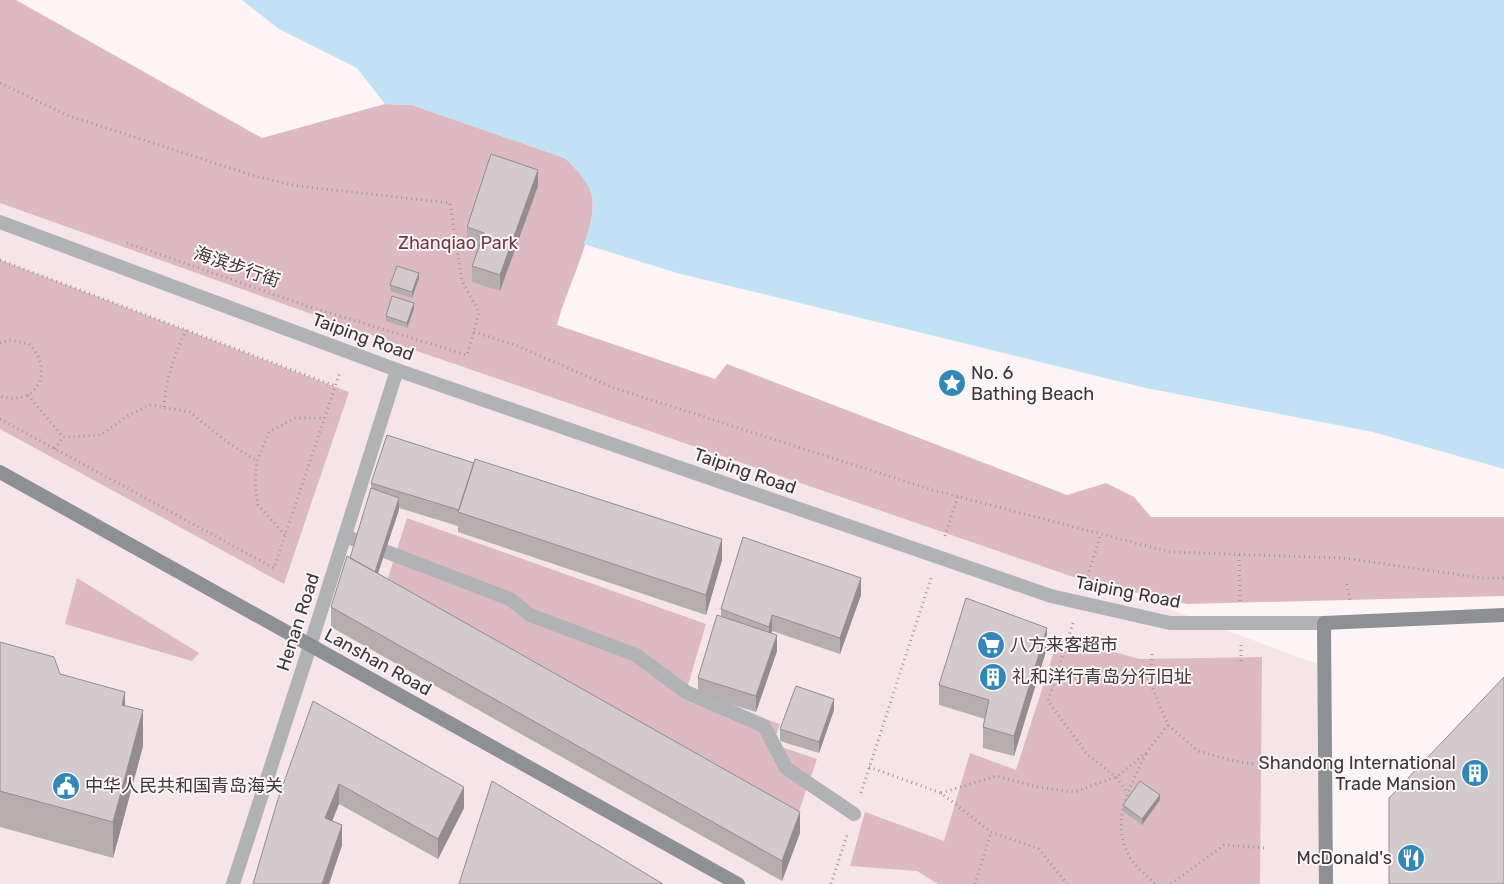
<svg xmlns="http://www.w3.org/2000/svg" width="1504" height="884" font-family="Rubik,'Noto Sans SC',sans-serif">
<rect width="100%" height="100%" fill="#fcf4f5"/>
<path fill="#f6e5e8" d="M 0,158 L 357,307 L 1320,665 L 1334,884 L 0,884 Z"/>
<path fill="#ddbac1" d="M 0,0 L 16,0 L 262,138 L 385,104 L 412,105 L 565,158 C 575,168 587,178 591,192 C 601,224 565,291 557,325 L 715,379 L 727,364 L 1067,495 L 1106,483 L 1134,497 L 1151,517 L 1504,517 L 1504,596 L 1187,604 L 1088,582 L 382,339 L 0,203 Z
M 0,260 L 349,392 L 284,584 L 0,429 Z
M 407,518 L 706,624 L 686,692 L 780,724 L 773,744 L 817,759 L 798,814 L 387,581 Z
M 77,578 L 199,653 L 192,661 L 65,624 Z
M 1059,636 L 1139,659 L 1262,657 L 1260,884 L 938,884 L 917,871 L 850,866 L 865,812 L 944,841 L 970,753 L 1016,770 Z"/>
<path fill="#c1e1f5" d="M 242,0 L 1504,0 L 1504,469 L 1373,432 L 1146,388 L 677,273 L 584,244 C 598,200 599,193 565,158 L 412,105 L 385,104 L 357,68 L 279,29 Z"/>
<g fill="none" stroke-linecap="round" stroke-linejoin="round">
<path stroke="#9e999a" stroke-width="3" stroke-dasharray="1 4" stroke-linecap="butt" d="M 0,83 L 69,116 L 258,177 L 298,186 L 450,203 L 462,281 L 479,312 L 467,355 L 307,306 L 127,243
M 0,260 L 335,386
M 474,332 L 515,345 L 614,388 L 929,489 L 1170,552 L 1343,558 L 1482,578 L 1504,578
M 0,343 L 10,340 L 29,344 C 56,370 36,408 0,396
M 28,395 L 63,437
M 164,407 C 166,379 174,356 186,330
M 0,419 L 274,568 L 340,372
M 55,449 L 63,437 L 101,435 L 127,416 L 150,405 L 190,412 L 227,442 L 257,461
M 285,535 L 258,505 L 255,483 L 257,461 L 269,432 L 295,418 L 324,418
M 945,536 L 958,496
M 1239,555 L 1240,601
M 1086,581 L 1101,534
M 1347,584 L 1350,600
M 1073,623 L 1048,701 L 1087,754 L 1116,777 L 1127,792
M 1241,645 L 1241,662
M 1152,654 L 1150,682 L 1168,725 L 1198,751 L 1234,761 L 1269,766
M 1146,754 C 1130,787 1110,820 1129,856 C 1134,866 1147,876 1155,884
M 869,767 L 941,793 L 991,832 L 1039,849 L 1067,884
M 861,793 L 931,578
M 941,793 L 996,776 L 1038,787 L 1074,792 L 1116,777 L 1146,753 L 1168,725
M 831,884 L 847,835
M 975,884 L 991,832
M 1171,884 L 1224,845 L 1268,848"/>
<path stroke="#b0b2b4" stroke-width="14" d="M 0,222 L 397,370 L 1051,596 L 1170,623 L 1324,623"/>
<path stroke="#b0b2b4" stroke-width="14" d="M 345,536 L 510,599 L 530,615 L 636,655 L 686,692 L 764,726 L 786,768 L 854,814
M 310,646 L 397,370"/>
<path stroke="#b0b2b4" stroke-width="14" d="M 233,884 L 310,646"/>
<path stroke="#8d9194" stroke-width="14" d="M 0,472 L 738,884
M 1326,884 L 1324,623 L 1504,615"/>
</g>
<path fill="#b5aeaf" d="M 538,186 L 500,291 L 472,282 L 472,266 L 479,247 L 467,243 L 467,227 Z
M 419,278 L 412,298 L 390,291 L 390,285 Z
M 414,309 L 407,328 L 386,321 L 386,316 Z
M 371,483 L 722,560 L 706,615 L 458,532 L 458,526 L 399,508 L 378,574 L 800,833 L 782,881 L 331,627 L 331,607 L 350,558 L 371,488 Z
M 861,595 L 840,654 L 772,631 L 771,633 L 777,651 L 756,712 L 698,694 L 698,678 L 721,617 L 721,609 Z
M 0,642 L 60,674 L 125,705 L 143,746 L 113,858 L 0,827 Z
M 1047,648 L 1014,756 L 983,748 L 983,727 L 985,719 L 939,705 L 939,685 Z
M 313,701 L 464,808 L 438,859 L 339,804 L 332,821 L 342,845 L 329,884 Z
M 834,710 L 819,753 L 780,741 L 780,729 Z
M 1160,800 L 1142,825 L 1123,811 L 1123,805 Z"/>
<path fill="#938d8f" d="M 538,170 L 538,186 L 500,291 L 500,275 Z
M 419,273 L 419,278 L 412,298 L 412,292 Z
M 414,303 L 414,309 L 407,328 L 407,323 Z
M 399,498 L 399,510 L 372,591 L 372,580 Z
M 722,539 L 722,560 L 706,615 L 706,595 Z
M 861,578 L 861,595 L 840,654 L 840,638 Z
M 772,615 L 772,631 L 769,643 L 769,627 Z
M 1047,628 L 1047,648 L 1014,756 L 1014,736 Z
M 777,635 L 777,651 L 756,712 L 756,696 Z
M 125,692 L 125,728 L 122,705 Z
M 834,699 L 834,710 L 819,753 L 819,742 Z
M 143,710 L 143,746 L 113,858 L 113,822 Z
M 339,784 L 339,804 L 325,839 L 325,818 Z
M 464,787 L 464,808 L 438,859 L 438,839 Z
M 1160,795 L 1160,800 L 1142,825 L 1142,819 Z
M 800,812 L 800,833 L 782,881 L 782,861 Z
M 342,825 L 342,845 L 329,884 L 322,884 Z"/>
<path fill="#d2cacc" stroke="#938d8f" d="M 491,154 L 538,170 L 500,275 L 472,266 L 484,233 L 467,227 Z
M 397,266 L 419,273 L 412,292 L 390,285 Z
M 392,296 L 414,303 L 407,323 L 386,316 Z
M 387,435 L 474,463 L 459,510 L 371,483 Z
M 475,459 L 722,539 L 706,595 L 458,512 Z
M 371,488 L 399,498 L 375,572 L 350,558 Z
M 743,537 L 861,578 L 840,638 L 772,615 L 769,627 L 721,609 Z
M 347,556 L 800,812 L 782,861 L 331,607 Z
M 966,598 L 1047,628 L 1014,736 L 983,727 L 989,700 L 939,685 Z
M 717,615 L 777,635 L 756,696 L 698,678 Z
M 0,642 L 54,657 L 60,674 L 125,692 L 122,705 L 143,710 L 113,822 L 0,791 Z
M 1504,677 L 1504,884 L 1389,884 L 1389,798 Z
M 796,686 L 834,699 L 819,742 L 780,729 Z
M 313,701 L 464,787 L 438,839 L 339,784 L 325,818 L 342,825 L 322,884 L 253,884 L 278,799 Z
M 492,781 L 663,884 L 459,884 Z
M 1140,781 L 1160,795 L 1142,819 L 1123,805 Z"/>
<defs>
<g id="sight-disc" transform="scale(1.4375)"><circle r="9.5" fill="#3188b6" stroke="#fcf4f5"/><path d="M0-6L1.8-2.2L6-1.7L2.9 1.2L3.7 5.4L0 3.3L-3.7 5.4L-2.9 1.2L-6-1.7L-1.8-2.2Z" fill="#fff"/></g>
<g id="supermarket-disc" transform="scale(1.4375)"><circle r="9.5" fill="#3188b6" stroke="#fcf4f5"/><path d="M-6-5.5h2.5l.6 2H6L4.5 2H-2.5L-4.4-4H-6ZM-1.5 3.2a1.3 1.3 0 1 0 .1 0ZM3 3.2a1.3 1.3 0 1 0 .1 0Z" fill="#fff"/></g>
<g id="building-disc" transform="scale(1.4375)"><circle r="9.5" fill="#3188b6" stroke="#fcf4f5"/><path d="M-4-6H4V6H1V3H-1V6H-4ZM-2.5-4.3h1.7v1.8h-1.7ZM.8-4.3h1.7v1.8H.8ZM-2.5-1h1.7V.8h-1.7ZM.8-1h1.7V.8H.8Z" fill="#fff"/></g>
<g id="civic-disc" transform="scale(1.4375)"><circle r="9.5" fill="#3188b6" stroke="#fcf4f5"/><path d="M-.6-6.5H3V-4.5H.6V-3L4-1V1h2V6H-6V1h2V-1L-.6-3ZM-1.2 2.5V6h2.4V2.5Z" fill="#fff"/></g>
<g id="restaurant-disc" transform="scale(1.4375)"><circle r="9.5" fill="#3188b6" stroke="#fcf4f5"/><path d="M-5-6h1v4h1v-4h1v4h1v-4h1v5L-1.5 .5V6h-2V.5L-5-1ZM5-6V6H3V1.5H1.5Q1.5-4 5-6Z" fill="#fff"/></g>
</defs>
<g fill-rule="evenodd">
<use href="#sight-disc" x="952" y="383"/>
<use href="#supermarket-disc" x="991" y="645"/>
<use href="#building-disc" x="993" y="677"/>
<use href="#building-disc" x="1475" y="773"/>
<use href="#civic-disc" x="66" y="786"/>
<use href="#restaurant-disc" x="1411" y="858"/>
</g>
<g text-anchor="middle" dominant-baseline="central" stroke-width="4" stroke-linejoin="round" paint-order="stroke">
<g font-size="18" fill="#6f3b49" stroke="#fcf4f5">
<text x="458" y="243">Zhanqiao Park</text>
</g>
<g font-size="18" fill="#3b3839" stroke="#fcf4f5">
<text transform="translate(237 267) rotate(19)">海滨步行街</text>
<text transform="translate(363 337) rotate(20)">Taiping Road</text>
<text transform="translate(745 471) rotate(19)">Taiping Road</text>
<text transform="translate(1128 592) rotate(11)">Taiping Road</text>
<text transform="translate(298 622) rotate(-72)">Henan Road</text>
<text transform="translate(378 662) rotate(29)">Lanshan Road</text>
</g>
<g font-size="18" fill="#3b3839" stroke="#fcf4f5" text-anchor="start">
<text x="971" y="373">No. 6<tspan x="971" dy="21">Bathing Beach</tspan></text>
<text x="1010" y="645">八方来客超市</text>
<text x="1012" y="677">礼和洋行青岛分行旧址</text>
<text x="1456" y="763" text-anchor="end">Shandong International<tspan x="1456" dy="21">Trade Mansion</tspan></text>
<text x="85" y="786">中华人民共和国青岛海关</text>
<text x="1392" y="858" text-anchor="end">McDonald's</text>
</g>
</g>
</svg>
